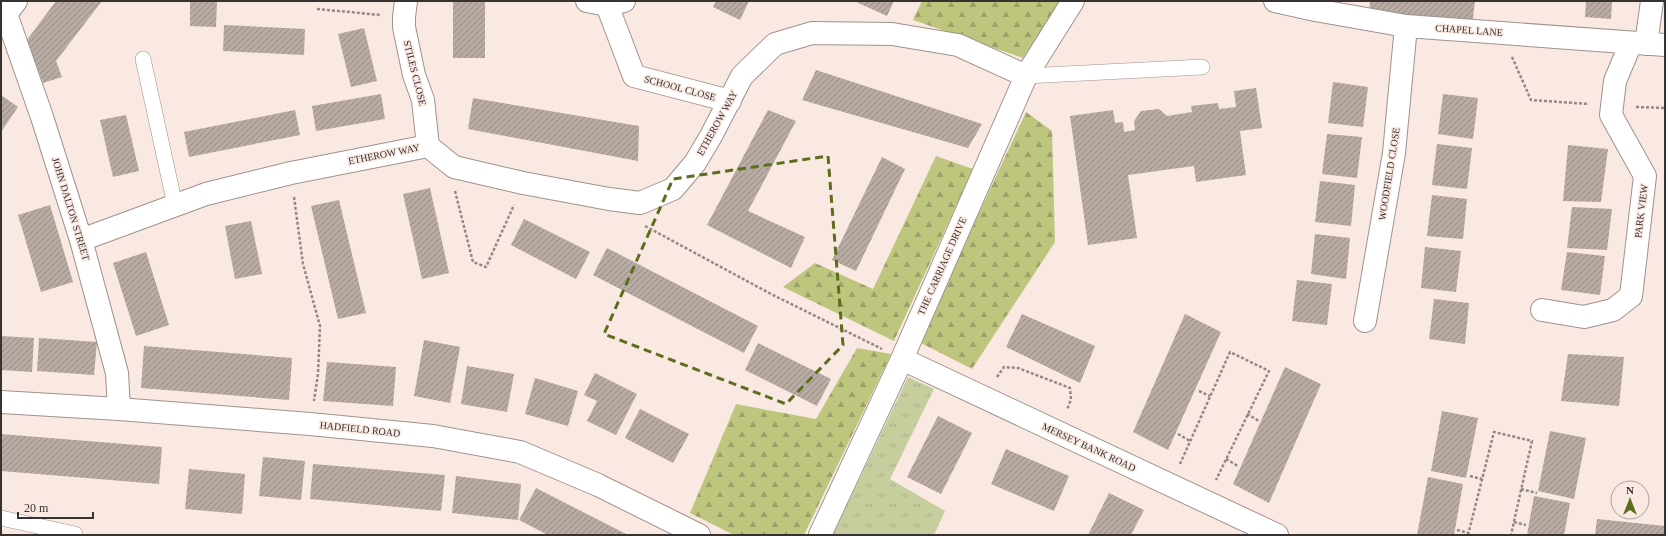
<svg xmlns="http://www.w3.org/2000/svg" width="1666" height="536" font-family="'Times New Roman',serif">
<defs>
<pattern id="forest-firs" width="22" height="20" patternUnits="userSpaceOnUse"><rect width="22" height="20" fill="#bec67e"/><path d="M5 1l3.5 6h-7zM16 11l3.5 6h-7z" fill="#9ba168"/></pattern>
<pattern id="park-tufts" width="24" height="20" patternUnits="userSpaceOnUse"><rect width="24" height="20" fill="#c7ce9d"/><path d="M3 7l-1-3M5 7V3M7 7l1-3M15 17l-1-3M17 17v-4M19 17l1-3" fill="none" stroke="#acb188"/></pattern>
<pattern id="building-hatch" width="6" height="6" patternUnits="userSpaceOnUse"><rect width="6" height="6" fill="#b8aba3"/><path d="M-1 1l2-2M0 6l6-6M5 7l2-2" fill="none" stroke="#968c85"/></pattern>
</defs>
<rect width="100%" height="100%" fill="#f9e9e2"/>
<path fill="url(#forest-firs)" d="M 922,1 L 1060,1 L 1023,58 L 913,20 Z
M 1026,112 L 1052,131 L 1055,242 L 972,369 L 919,342 Z
M 936,156 L 973,169 L 894,341 L 783,287 L 815,263 L 873,289 Z
M 857,348 L 891,354 L 804,535 L 734,535 L 690,513 L 736,404 L 816,419 Z"/>
<path fill="url(#park-tufts)" d="M 908,377 L 934,389 L 890,479 L 945,511 L 934,535 L 833,535 Z"/>
<path fill="url(#building-hatch)" d="M 56,1 L 102,1 L 56,61 L 62,77 L 43,83 L 27,40 Z
M 190,1 L 217,1 L 216,27 L 190,26 Z
M 453,1 L 485,1 L 485,58 L 453,58 Z
M 716,1 L 749,1 L 740,20 L 713,7 Z
M 854,1 L 894,1 L 887,16 Z
M 1370,1 L 1475,1 L 1472,27 L 1369,15 Z
M 1586,1 L 1612,1 L 1611,19 L 1585,17 Z
M 224,25 L 305,29 L 304,55 L 223,51 Z
M 364,28 L 377,81 L 351,87 L 338,34 Z
M 816,70 L 982,124 L 968,148 L 802,100 Z
M 1333,82 L 1368,87 L 1363,127 L 1328,123 Z
M 1256,88 L 1262,128 L 1240,131 L 1246,175 L 1196,182 L 1194,166 L 1128,175 L 1137,238 L 1088,245 L 1070,116 L 1113,110 L 1115,123 L 1123,122 L 1124,132 L 1135,130 L 1134,121 L 1141,111 L 1159,109 L 1167,116 L 1192,112 L 1191,106 L 1218,103 L 1219,109 L 1236,107 L 1234,91 Z
M 381,94 L 385,119 L 316,131 L 312,106 Z
M 1443,94 L 1478,98 L 1473,139 L 1438,134 Z
M 1,95 L 18,107 L 1,132 Z
M 473,98 L 639,126 L 638,161 L 468,129 Z
M 295,110 L 300,135 L 189,157 L 184,132 Z
M 768,110 L 796,121 L 748,211 L 805,237 L 791,268 L 707,225 Z
M 126,115 L 139,171 L 113,177 L 100,120 Z
M 1327,134 L 1362,137 L 1357,178 L 1322,174 Z
M 1437,144 L 1472,148 L 1467,189 L 1432,185 Z
M 1568,145 L 1608,149 L 1601,202 L 1563,201 Z
M 882,157 L 905,169 L 856,271 L 832,260 Z
M 1320,181 L 1355,185 L 1351,226 L 1315,222 Z
M 430,188 L 449,273 L 422,279 L 403,194 Z
M 1432,195 L 1467,199 L 1463,239 L 1427,236 Z
M 339,200 L 366,313 L 338,319 L 311,206 Z
M 50,205 L 73,282 L 41,292 L 18,215 Z
M 1572,207 L 1612,209 L 1607,250 L 1567,248 Z
M 524,219 L 590,252 L 576,279 L 511,245 Z
M 251,221 L 262,274 L 235,279 L 225,226 Z
M 1315,234 L 1350,238 L 1346,279 L 1311,274 Z
M 1425,247 L 1461,251 L 1456,292 L 1421,288 Z
M 607,248 L 758,326 L 744,353 L 593,275 Z
M 146,252 L 169,325 L 136,336 L 113,263 Z
M 1567,252 L 1605,256 L 1600,295 L 1561,290 Z
M 1297,280 L 1332,284 L 1327,325 L 1292,321 Z
M 1434,299 L 1469,303 L 1465,344 L 1429,339 Z
M 1022,314 L 1095,346 L 1080,383 L 1006,347 Z
M 1185,314 L 1221,332 L 1168,450 L 1133,432 Z
M 1,336 L 34,338 L 32,372 L 1,370 Z
M 39,338 L 97,342 L 94,375 L 37,371 Z
M 424,340 L 460,347 L 450,403 L 414,396 Z
M 758,343 L 831,379 L 817,406 L 745,370 Z
M 144,346 L 292,358 L 289,400 L 141,388 Z
M 1568,354 L 1624,357 L 1619,406 L 1561,401 Z
M 327,362 L 396,367 L 393,406 L 323,401 Z
M 467,366 L 514,374 L 507,412 L 461,404 Z
M 1285,367 L 1321,384 L 1269,503 L 1233,484 Z
M 595,373 L 637,394 L 616,435 L 587,421 L 597,401 L 584,395 Z
M 535,378 L 578,391 L 568,426 L 525,414 Z
M 640,409 L 689,434 L 673,463 L 625,438 Z
M 1442,411 L 1478,418 L 1466,478 L 1431,471 Z
M 938,416 L 972,433 L 941,494 L 907,477 Z
M 1550,431 L 1586,438 L 1574,499 L 1538,491 Z
M 1,434 L 162,447 L 159,484 L 1,471 Z
M 1006,449 L 1069,476 L 1054,511 L 991,484 Z
M 263,457 L 305,461 L 301,500 L 259,496 Z
M 313,464 L 445,475 L 441,511 L 310,499 Z
M 189,469 L 245,474 L 242,514 L 185,509 Z
M 456,476 L 521,484 L 518,520 L 452,513 Z
M 1428,477 L 1463,484 L 1454,535 L 1417,535 Z
M 536,488 L 628,535 L 548,535 L 519,520 Z
M 1109,493 L 1144,510 L 1131,535 L 1088,535 Z
M 1534,496 L 1570,503 L 1564,535 L 1527,535 Z
M 1597,519 L 1665,526 L 1665,535 L 1595,535 Z"/>
<g fill="none" stroke-linecap="round" stroke-linejoin="round">
<g stroke="#a0928c" stroke-width="16">
<path id="lane" d="M 143,59 L 175,205
M 1026,76 L 1202,67
M 1,518 L 75,534"/>
</g>
<g stroke="#a0928c" stroke-width="24">
<path id="street" d="M 406,1 L 404,17 L 404,27 L 414,75 L 423,100 L 428,146
M 587,1 L 607,5 L 624,1
M 1275,1 L 1315,10 L 1406,26 L 1665,45
M 607,5 L 634,76 L 730,101
M 6,14 L 42,117 L 81,240 L 117,373 L 119,409
M 1646,44 L 1652,1
M 81,240 L 206,194 L 291,173 L 428,146 L 454,167 L 523,183 L 609,199 L 640,203 L 673,189 L 695,163 L 711,136 L 742,76 L 775,44 L 812,33 L 892,34 L 958,45 L 1026,76
M 1542,310 L 1584,317 L 1613,310 L 1631,296 L 1645,176 L 1611,115 L 1615,81 L 1631,43
M 1365,321 L 1394,153 L 1406,26
M 902,359 L 1277,535
M 820,535 L 902,359 L 1026,76 L 1073,1"/>
</g>
<g stroke="#a0928c" stroke-width="24">
<path id="secondary" d="M 1,21 L 16,1
M 1,402 L 119,409 L 310,424 L 433,436 L 520,452 L 598,485 L 699,535"/>
</g>
<path stroke="#938883" stroke-width="2.5" stroke-dasharray="3 2" stroke-linecap="butt" d="M 317,9 L 381,15
M 1512,57 L 1531,100 L 1589,104
M 1636,107 L 1665,108
M 455,191 L 473,262 L 486,267 L 514,205
M 294,197 L 303,264 L 320,326 L 318,374 L 314,401
M 645,226 L 771,294 L 882,349
M 997,377 L 1004,367 L 1018,368 L 1070,388 L 1071,399 L 1067,410
M 1199,391 L 1210,396
M 1247,414 L 1259,421
M 1178,434 L 1190,441
M 1226,459 L 1238,466
M 1180,464 L 1230,352 L 1269,371 L 1216,480
M 1470,476 L 1482,479
M 1521,489 L 1537,493
M 1514,522 L 1526,525
M 1457,530 L 1469,533
M 1468,535 L 1494,432 L 1532,441 L 1511,535"/>
<use href="#lane" stroke="#fff" stroke-width="15"/>
<use href="#street" stroke="#fff" stroke-width="22"/>
<use href="#secondary" stroke="#fff" stroke-width="22"/>
</g>
<path fill="none" stroke="#5c6e1c" stroke-width="3" stroke-dasharray="8 5" stroke-linejoin="round" d="M 828,156 L 843,345 L 786,404 L 604,334 L 673,179 Z"/>
<g text-anchor="middle" dominant-baseline="central" stroke-width="3" stroke-linejoin="round" paint-order="stroke">
<g font-size="10" fill="#37312f" stroke="#f9e9e2">
<text transform="translate(1469 30) rotate(4)">CHAPEL LANE</text>
<text transform="translate(415 73) rotate(76)">STILES CLOSE</text>
<text transform="translate(680 88) rotate(15)">SCHOOL CLOSE</text>
<text transform="translate(717 123) rotate(-61)">ETHEROW WAY</text>
<text transform="translate(384 154) rotate(-11)">ETHEROW WAY</text>
<text transform="translate(1389 174) rotate(-81)">WOODFIELD CLOSE</text>
<text transform="translate(71 209) rotate(73)">JOHN DALTON STREET</text>
<text transform="translate(1641 211) rotate(-83)">PARK VIEW</text>
<text transform="translate(942 266) rotate(-66)">THE CARRIAGE DRIVE</text>
<text transform="translate(360 429) rotate(6)">HADFIELD ROAD</text>
<text transform="translate(1089 447) rotate(25)">MERSEY BANK ROAD</text>
</g>
</g>
<rect width="1666" height="536" fill="none" stroke="#37312f" stroke-width="4"/>
<g transform="translate(1630 500)"><circle r="19" fill="#f9e9e2" stroke="#ab9f9a"/>
<path d="M0-3L7 15L0 10L-7 15Z" fill="#5c6e1c"/>
<text y="-6" font-size="11" font-weight="bold" text-anchor="middle" fill="#37312f">N</text>
</g>
<path d="M18 512v6h75v-6" fill="none" stroke="#37312f" stroke-width="2"/>
<text x="24" y="512" font-size="12" fill="#37312f" stroke="#f9e9e2" stroke-width="3" paint-order="stroke">20 m</text>
</svg>
